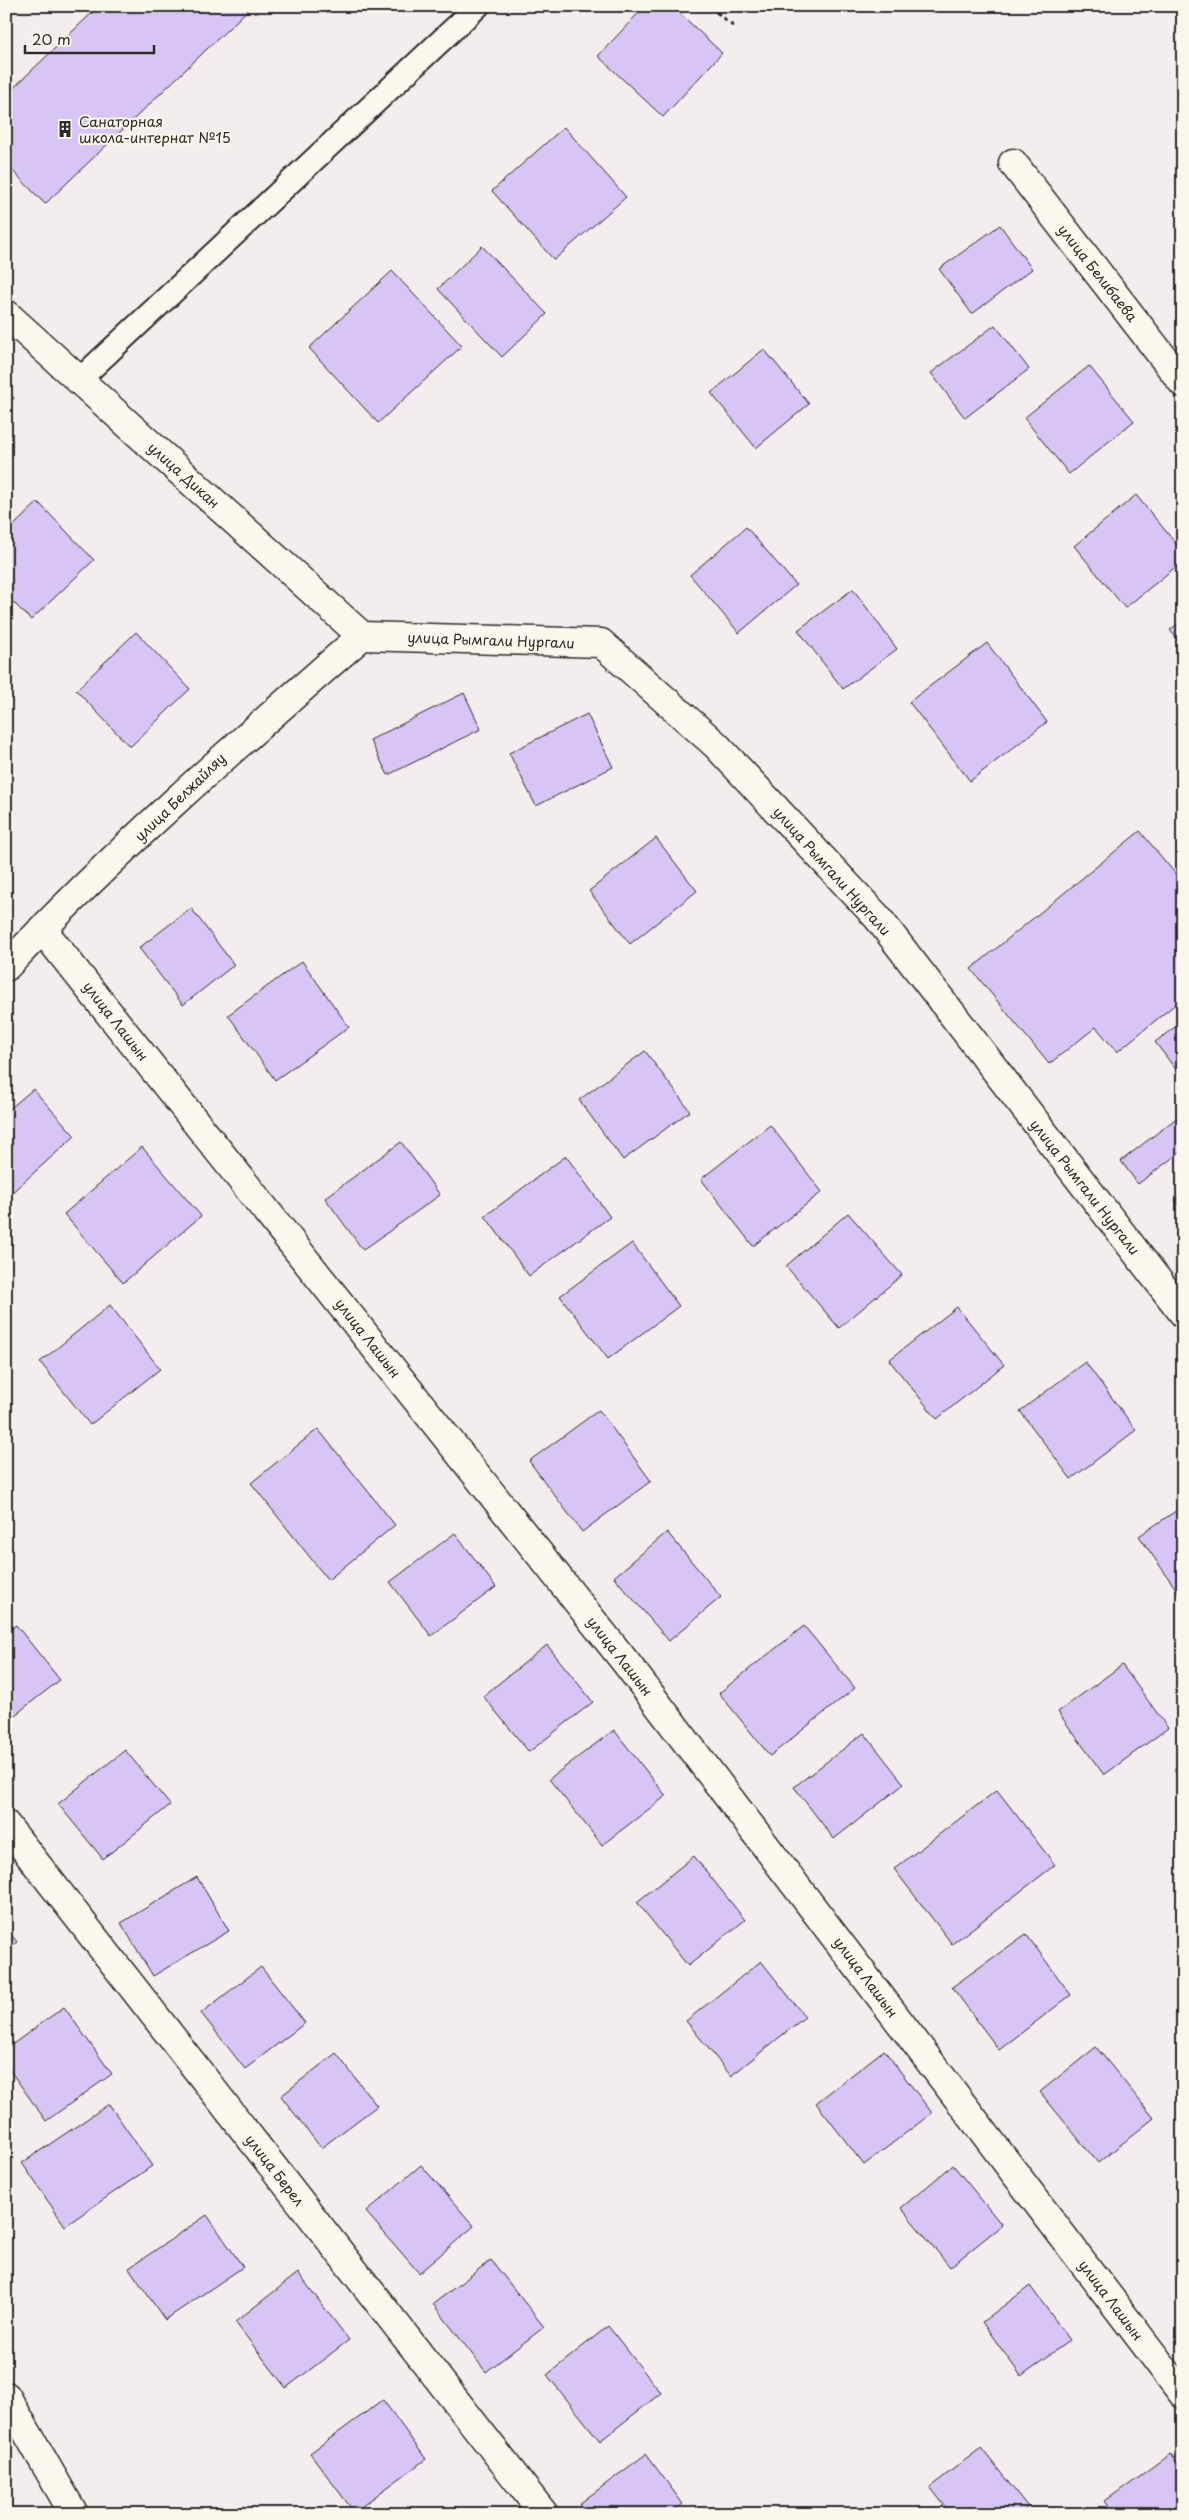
<svg xmlns="http://www.w3.org/2000/svg" width="1189" height="2520" font-family="'Playpen Sans',sans-serif">
<rect width="100%" height="100%" fill="#f4edee"/>
<filter id="ink" filterUnits="userSpaceOnUse"><feTurbulence type="fractalNoise" baseFrequency=".02" numOctaves="2"/><feDisplacementMap in="SourceGraphic" scale="10" xChannelSelector="R" yChannelSelector="G"/><feConvolveMatrix kernelMatrix="1 2 1 2 8 2 1 2 1" color-interpolation-filters="sRGB"/></filter>
<g filter="url(#ink)">
<path fill="#d8c4f5" stroke="#2b2b2b" d="M 95,6 L 252,6 L 45,204 L 6,164 L 6,95 L 97,8 Z
M 645,6 L 672,6 L 722,53 L 663,117 L 598,56 Z
M 564,127 L 626,197 L 554,260 L 492,191 Z
M 1000,225 L 1032,269 L 972,314 L 939,269 Z
M 482,246 L 547,314 L 502,357 L 438,289 Z
M 392,271 L 462,346 L 378,423 L 309,348 Z
M 995,325 L 1029,369 L 965,418 L 931,373 Z
M 764,349 L 809,404 L 756,448 L 711,393 Z
M 1089,366 L 1134,421 L 1069,474 L 1024,418 Z
M 6,392 L 14,398 L 6,409 Z
M 1136,495 L 1183,552 L 1183,561 L 1125,608 L 1074,546 Z
M 38,502 L 94,560 L 31,620 L 6,595 L 6,533 Z
M 746,527 L 796,585 L 739,633 L 690,575 Z
M 853,589 L 897,649 L 843,689 L 798,630 Z
M 1183,620 L 1183,647 L 1170,630 Z
M 136,632 L 190,689 L 130,747 L 76,690 Z
M 987,643 L 1047,722 L 970,781 L 909,702 Z
M 464,693 L 481,729 L 388,775 L 370,740 Z
M 587,714 L 613,767 L 536,806 L 509,753 Z
M 1140,831 L 1183,883 L 1183,998 L 1117,1052 L 1096,1027 L 1049,1064 L 971,969 Z
M 656,838 L 697,891 L 630,944 L 589,891 Z
M 191,908 L 234,965 L 183,1005 L 139,948 Z
M 302,961 L 349,1027 L 275,1080 L 228,1015 Z
M 1183,1021 L 1183,1079 L 1155,1042 Z
M 645,1051 L 690,1111 L 623,1160 L 579,1100 Z
M 33,1089 L 75,1136 L 9,1195 L 6,1192 L 6,1112 Z
M 1183,1113 L 1183,1150 L 1138,1184 L 1121,1161 Z
M 770,1125 L 822,1192 L 753,1246 L 701,1179 Z
M 401,1142 L 440,1195 L 363,1250 L 325,1198 Z
M 142,1147 L 201,1216 L 123,1283 L 64,1214 Z
M 566,1156 L 610,1217 L 529,1276 L 485,1216 Z
M 1183,1194 L 1183,1210 L 1175,1200 Z
M 848,1213 L 902,1275 L 839,1328 L 786,1266 Z
M 632,1243 L 679,1306 L 608,1359 L 560,1296 Z
M 110,1305 L 160,1369 L 90,1425 L 40,1362 Z
M 957,1307 L 1004,1365 L 937,1419 L 889,1360 Z
M 1085,1362 L 1136,1430 L 1071,1479 L 1020,1411 Z
M 599,1410 L 651,1481 L 582,1532 L 529,1461 Z
M 318,1429 L 395,1525 L 328,1580 L 251,1483 Z
M 1183,1506 L 1183,1599 L 1139,1536 Z
M 667,1532 L 721,1597 L 669,1641 L 614,1577 Z
M 455,1533 L 496,1587 L 431,1636 L 390,1582 Z
M 16,1625 L 60,1680 L 6,1722 L 6,1632 Z
M 804,1626 L 855,1688 L 770,1756 L 719,1693 Z
M 547,1645 L 593,1702 L 529,1752 L 483,1696 Z
M 1122,1665 L 1168,1728 L 1104,1775 L 1058,1712 Z
M 614,1730 L 666,1796 L 602,1845 L 549,1779 Z
M 864,1733 L 904,1784 L 834,1839 L 794,1787 Z
M 125,1750 L 170,1805 L 103,1859 L 58,1804 Z
M 997,1790 L 1055,1865 L 952,1944 L 894,1869 Z
M 694,1856 L 745,1920 L 688,1966 L 637,1902 Z
M 197,1877 L 229,1931 L 153,1976 L 121,1923 Z
M 6,1928 L 17,1942 L 6,1950 Z
M 1026,1934 L 1071,1995 L 999,2050 L 952,1987 Z
M 761,1961 L 805,2017 L 731,2076 L 686,2021 Z
M 261,1967 L 305,2023 L 245,2069 L 201,2013 Z
M 64,2007 L 112,2074 L 46,2121 L 6,2065 L 6,2049 Z
M 1096,2047 L 1154,2118 L 1098,2163 L 1040,2092 Z
M 884,2050 L 932,2113 L 864,2165 L 816,2103 Z
M 336,2053 L 377,2106 L 321,2148 L 281,2096 Z
M 109,2104 L 152,2166 L 65,2226 L 22,2163 Z
M 421,2165 L 474,2226 L 419,2273 L 366,2212 Z
M 953,2165 L 1002,2225 L 950,2267 L 901,2208 Z
M 207,2215 L 243,2267 L 165,2320 L 129,2268 Z
M 491,2260 L 544,2327 L 486,2372 L 433,2304 Z
M 298,2273 L 349,2340 L 286,2388 L 235,2322 Z
M 1030,2286 L 1070,2340 L 1021,2376 L 982,2322 Z
M 608,2326 L 661,2393 L 600,2441 L 547,2375 Z
M 383,2400 L 426,2459 L 354,2512 L 310,2453 Z
M 981,2448 L 1028,2507 L 1019,2514 L 951,2514 L 930,2487 Z
M 646,2454 L 683,2504 L 670,2514 L 587,2514 L 579,2504 Z
M 1170,2454 L 1183,2472 L 1183,2514 L 1114,2514 L 1105,2501 Z"/>
<g fill="none" stroke-linecap="round" stroke-linejoin="round">
<g stroke="#2b2b2b" stroke-width="26">
<path id="service" d="M 79,380 L 478,6"/>
</g>
<g stroke="#2b2b2b" stroke-width="31">
<path id="minor" d="M 1013,163 L 1183,383
M 6,314 L 362,636 C 240,742 117,849 6,967
M 42,929 L 627,1664 L 1183,2394
M 6,1825 L 544,2514
M 6,2396 L 74,2514"/>
</g>
<g stroke="#2b2b2b" stroke-width="31">
<path id="tertiary" d="M 362,636 L 601,643 L 716,745 L 878,918 L 1183,1313"/>
</g>
<path stroke="#2b2b2b" stroke-width="3" stroke-dasharray="5 4" stroke-linecap="butt" d="M 709,6 L 733,26"/>
<use href="#service" stroke="#fbf7ec" stroke-width="22"/>
<use href="#minor" stroke="#fbf7ec" stroke-width="28"/>
<use href="#tertiary" stroke="#fbf7ec" stroke-width="28"/>
</g>
</g>
<defs>
<g id="building-bare" transform="scale(1.35)"><path d="M-4-6H4V6H1V3H-1V6H-4ZM-2.5-4.3h1.7v1.8h-1.7ZM.8-4.3h1.7v1.8H.8ZM-2.5-1h1.7V.8h-1.7ZM.8-1h1.7V.8H.8Z" fill="#2b2b2b" stroke="#fbf7ec" stroke-width="2.5" paint-order="stroke"/></g>
</defs>
<g fill-rule="evenodd">
<use href="#building-bare" x="65" y="129"/>
</g>
<g text-anchor="middle" dominant-baseline="central" stroke-width="4" stroke-linejoin="round" paint-order="stroke">
<g font-size="14" fill="#2b2b2b" stroke="#fbf7ec" text-anchor="start">
<text x="79" y="121">Санаторная<tspan x="79" dy="16">школа-интернат №15</tspan></text>
</g>
<g font-size="14" fill="#2b2b2b" stroke="#fbf7ec">
<text transform="translate(1098 273) rotate(52)">улица Белибаева</text>
<text transform="translate(184 475) rotate(42)">улица Дикан</text>
<text transform="translate(491 640) rotate(2)">улица Рымгали Нургали</text>
<text transform="translate(180 797) rotate(-44)">улица Белжайляу</text>
<text transform="translate(832 871) rotate(48)">улица Рымгали Нургали</text>
<text transform="translate(116 1021) rotate(52)">улица Лашын</text>
<text transform="translate(1085 1187) rotate(52)">улица Рымгали Нургали</text>
<text transform="translate(368 1338) rotate(52)">улица Лашын</text>
<text transform="translate(620 1656) rotate(52)">улица Лашын</text>
<text transform="translate(866 1977) rotate(53)">улица Лашын</text>
<text transform="translate(275 2170) rotate(52)">улица Берел</text>
<text transform="translate(1111 2300) rotate(53)">улица Лашын</text>
</g>
</g>
<rect width="1189" height="2520" fill="none" stroke="#fbf7ec" stroke-width="25"/>
<rect x="12" y="12" width="1164" height="2495" fill="none" stroke="#2b2b2b" stroke-width="2" filter="url(#ink)"/>
<path d="M25 45v8h129v-8" fill="none" stroke="#2b2b2b" stroke-width="2.5"/>
<text x="32" y="45" font-size="15" fill="#2b2b2b" stroke="#fbf7ec" stroke-width="4" paint-order="stroke">20 m</text>
</svg>
